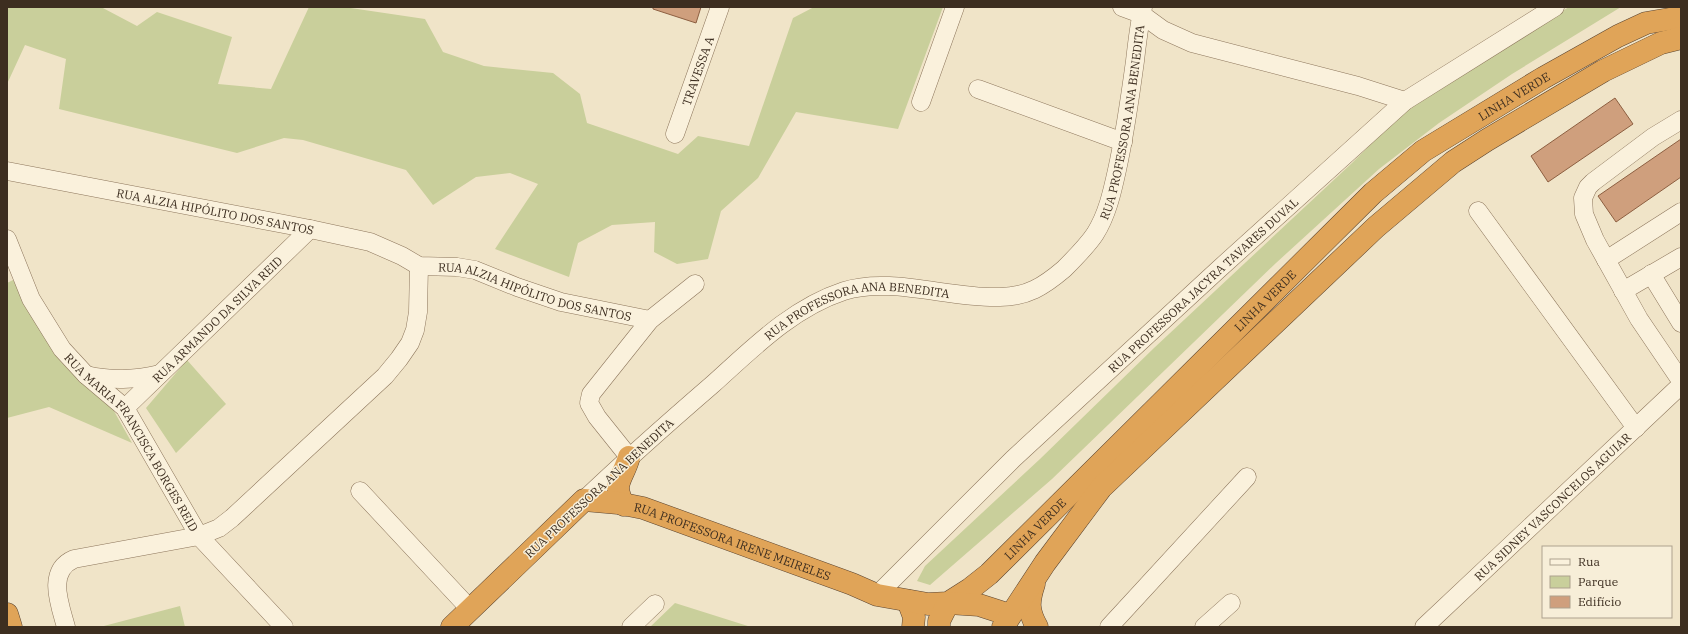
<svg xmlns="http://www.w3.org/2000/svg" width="1688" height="634" font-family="'IBM Plex Serif',serif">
<rect width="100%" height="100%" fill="#f0e4c8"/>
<path fill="#c9cf9b" d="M 7,7 L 101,7 L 137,26 L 157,12 L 232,37 L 218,84 L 271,89 L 309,7 L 344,7 L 425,19 L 443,52 L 484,66 L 553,73 L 580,94 L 587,123 L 678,154 L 698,136 L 749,146 L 793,18 L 814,7 L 943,7 L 898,129 L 796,112 L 758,178 L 721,211 L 708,259 L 677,264 L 654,252 L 655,222 L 612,225 L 578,243 L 569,277 L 495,249 L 538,184 L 510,173 L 476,177 L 433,205 L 406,170 L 303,140 L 284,138 L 237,153 L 59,109 L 66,59 L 25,45 L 7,84 Z
M 1569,7 L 1621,7 L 1512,74 L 1439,123 L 1379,169 L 1276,263 L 1052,479 L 930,585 L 917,581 L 925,566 L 1040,459 L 1154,348 L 1352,163 L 1414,101 Z
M 13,280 L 62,363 L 110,404 L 132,443 L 49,407 L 7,418 L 7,283 Z
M 187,360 L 226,404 L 176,453 L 146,408 Z
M 675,603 L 751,627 L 650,627 Z
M 180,606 L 185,627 L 100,627 Z"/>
<path fill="#cf9f7d" stroke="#8d5f41" d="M 653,7 L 701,7 L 696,23 L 653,9 Z
M 1615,98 L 1633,124 L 1548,182 L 1531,156 Z
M 1681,139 L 1681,177 L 1616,222 L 1598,196 Z"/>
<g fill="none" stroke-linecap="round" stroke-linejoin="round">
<g stroke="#8d765c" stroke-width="19">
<g id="minor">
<path d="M 1122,7 L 1141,14 L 1163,30 L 1192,43 L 1358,86 L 1405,101"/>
<path d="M 978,89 L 1123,142"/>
<path d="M 921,102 L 955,7"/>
<path d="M 1681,120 L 1653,137 L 1593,182 L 1588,187 L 1583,198 L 1584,214 L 1595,240 L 1639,319 L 1681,381"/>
<path id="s1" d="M 675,134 L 720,7"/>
<path id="s2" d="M 7,171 L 310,229 L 370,242 L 402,256 L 419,266 L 457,267 L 475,270 L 517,287 L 561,302 L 650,320"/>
<path d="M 1478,211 L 1636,428"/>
<path id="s3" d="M 7,239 L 31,299 L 62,349 L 86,375 L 125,408 L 199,536 L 284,627"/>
<path d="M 1606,260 L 1681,212"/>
<path d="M 1651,274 L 1681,323"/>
<path d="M 1623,291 L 1681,257"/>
<path d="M 86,375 C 112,381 134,380 160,374"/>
<path id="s4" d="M 125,408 L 310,229"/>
<path d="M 629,457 L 597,417 L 589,403 L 591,394 L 650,320 L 695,284"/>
<path d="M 360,491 L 470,609"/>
<path id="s5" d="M 584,500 C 626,460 669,422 713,384 C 753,348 792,308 844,291 C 890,276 951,299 1000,297 C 1027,297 1044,286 1064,269 C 1074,259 1087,246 1095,234 C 1107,215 1112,193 1117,170 C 1125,134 1130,98 1135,61 C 1137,43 1139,25 1143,7"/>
<path id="s6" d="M 877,595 L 1013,459 L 1219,269 L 1405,101 L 1555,7"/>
<path d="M 66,627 C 60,605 46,571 74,559 L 199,536 L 219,528 L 232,518 L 385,376 L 399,359 L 410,343 L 415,330 L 418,312 L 419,266"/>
<path d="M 631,627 L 655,604"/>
<path d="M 1109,627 L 1247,477"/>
<path d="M 1204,627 L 1231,603"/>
<path id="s7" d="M 1424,627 L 1681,385"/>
</g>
</g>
<g stroke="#5b4430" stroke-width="23">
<g id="highway">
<path d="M 624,505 C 611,483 623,479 629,457"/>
<path d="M 1034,584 C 1028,602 1028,611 1037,627"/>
<path d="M 908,601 L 914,617 L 913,627"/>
<path d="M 7,614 L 11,627"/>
<path id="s8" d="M 452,627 L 584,500 L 618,503 L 643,508 L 852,584 L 877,595 L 928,604 L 948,603 L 970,589 L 989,574 L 1373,193 L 1423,151 L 1543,78 L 1618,36 L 1646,23 L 1681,17"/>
<path d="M 939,627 L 939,621 L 948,603 L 979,605 L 1010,615"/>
<path d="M 1003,627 L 1045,563 L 1101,488 L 1376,227 L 1453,162 L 1487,140 L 1603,71 L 1661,43 L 1681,38"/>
</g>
</g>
<use href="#minor" stroke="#faf1dc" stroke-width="18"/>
<use href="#highway" stroke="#e0a458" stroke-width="22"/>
</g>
<g text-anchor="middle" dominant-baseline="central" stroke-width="3" stroke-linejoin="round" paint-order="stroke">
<g font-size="12" fill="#3d2e20" stroke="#f7eed8">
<text stroke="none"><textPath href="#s1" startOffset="67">TRAVESSA A</textPath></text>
<text stroke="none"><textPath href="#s8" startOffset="1327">LINHA VERDE</textPath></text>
<text stroke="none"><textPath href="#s5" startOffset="727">RUA PROFESSORA ANA BENEDITA</textPath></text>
<text stroke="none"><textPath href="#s2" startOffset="212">RUA ALZIA HIPÓLITO DOS SANTOS</textPath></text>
<text stroke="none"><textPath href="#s6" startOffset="450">RUA PROFESSORA JACYRA TAVARES DUVAL</textPath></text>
<text stroke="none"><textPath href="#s2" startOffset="544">RUA ALZIA HIPÓLITO DOS SANTOS</textPath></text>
<text stroke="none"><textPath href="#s8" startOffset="1003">LINHA VERDE</textPath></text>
<text stroke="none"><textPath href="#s5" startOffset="343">RUA PROFESSORA ANA BENEDITA</textPath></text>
<text stroke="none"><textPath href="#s4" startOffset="128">RUA ARMANDO DA SILVA REID</textPath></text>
<text stroke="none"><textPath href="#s3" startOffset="241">RUA MARIA FRANCISCA BORGES REID</textPath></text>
<text transform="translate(599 488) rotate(-43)">RUA PROFESSORA ANA BENEDITA</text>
<text stroke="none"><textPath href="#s7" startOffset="176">RUA SIDNEY VASCONCELOS AGUIAR</textPath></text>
<text stroke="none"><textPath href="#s8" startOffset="679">LINHA VERDE</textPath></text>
<text stroke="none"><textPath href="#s8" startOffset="338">RUA PROFESSORA IRENE MEIRELES</textPath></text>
</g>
</g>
<rect width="1688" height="634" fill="none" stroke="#3d2e20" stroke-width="16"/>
<rect x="1542" y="546" width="130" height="72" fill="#f7eed8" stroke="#ada18e"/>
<rect x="1550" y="559" width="20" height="6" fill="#faf1dc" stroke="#ada18e"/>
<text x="1578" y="566" font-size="12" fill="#3d2e20">Rua</text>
<rect x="1550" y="576" width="20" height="12" fill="#c9cf9b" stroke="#ada18e"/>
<text x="1578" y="586" font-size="12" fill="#3d2e20">Parque</text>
<rect x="1550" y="596" width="20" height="12" fill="#cf9f7d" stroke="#ada18e"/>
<text x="1578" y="606" font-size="12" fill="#3d2e20">Edifício</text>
</svg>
